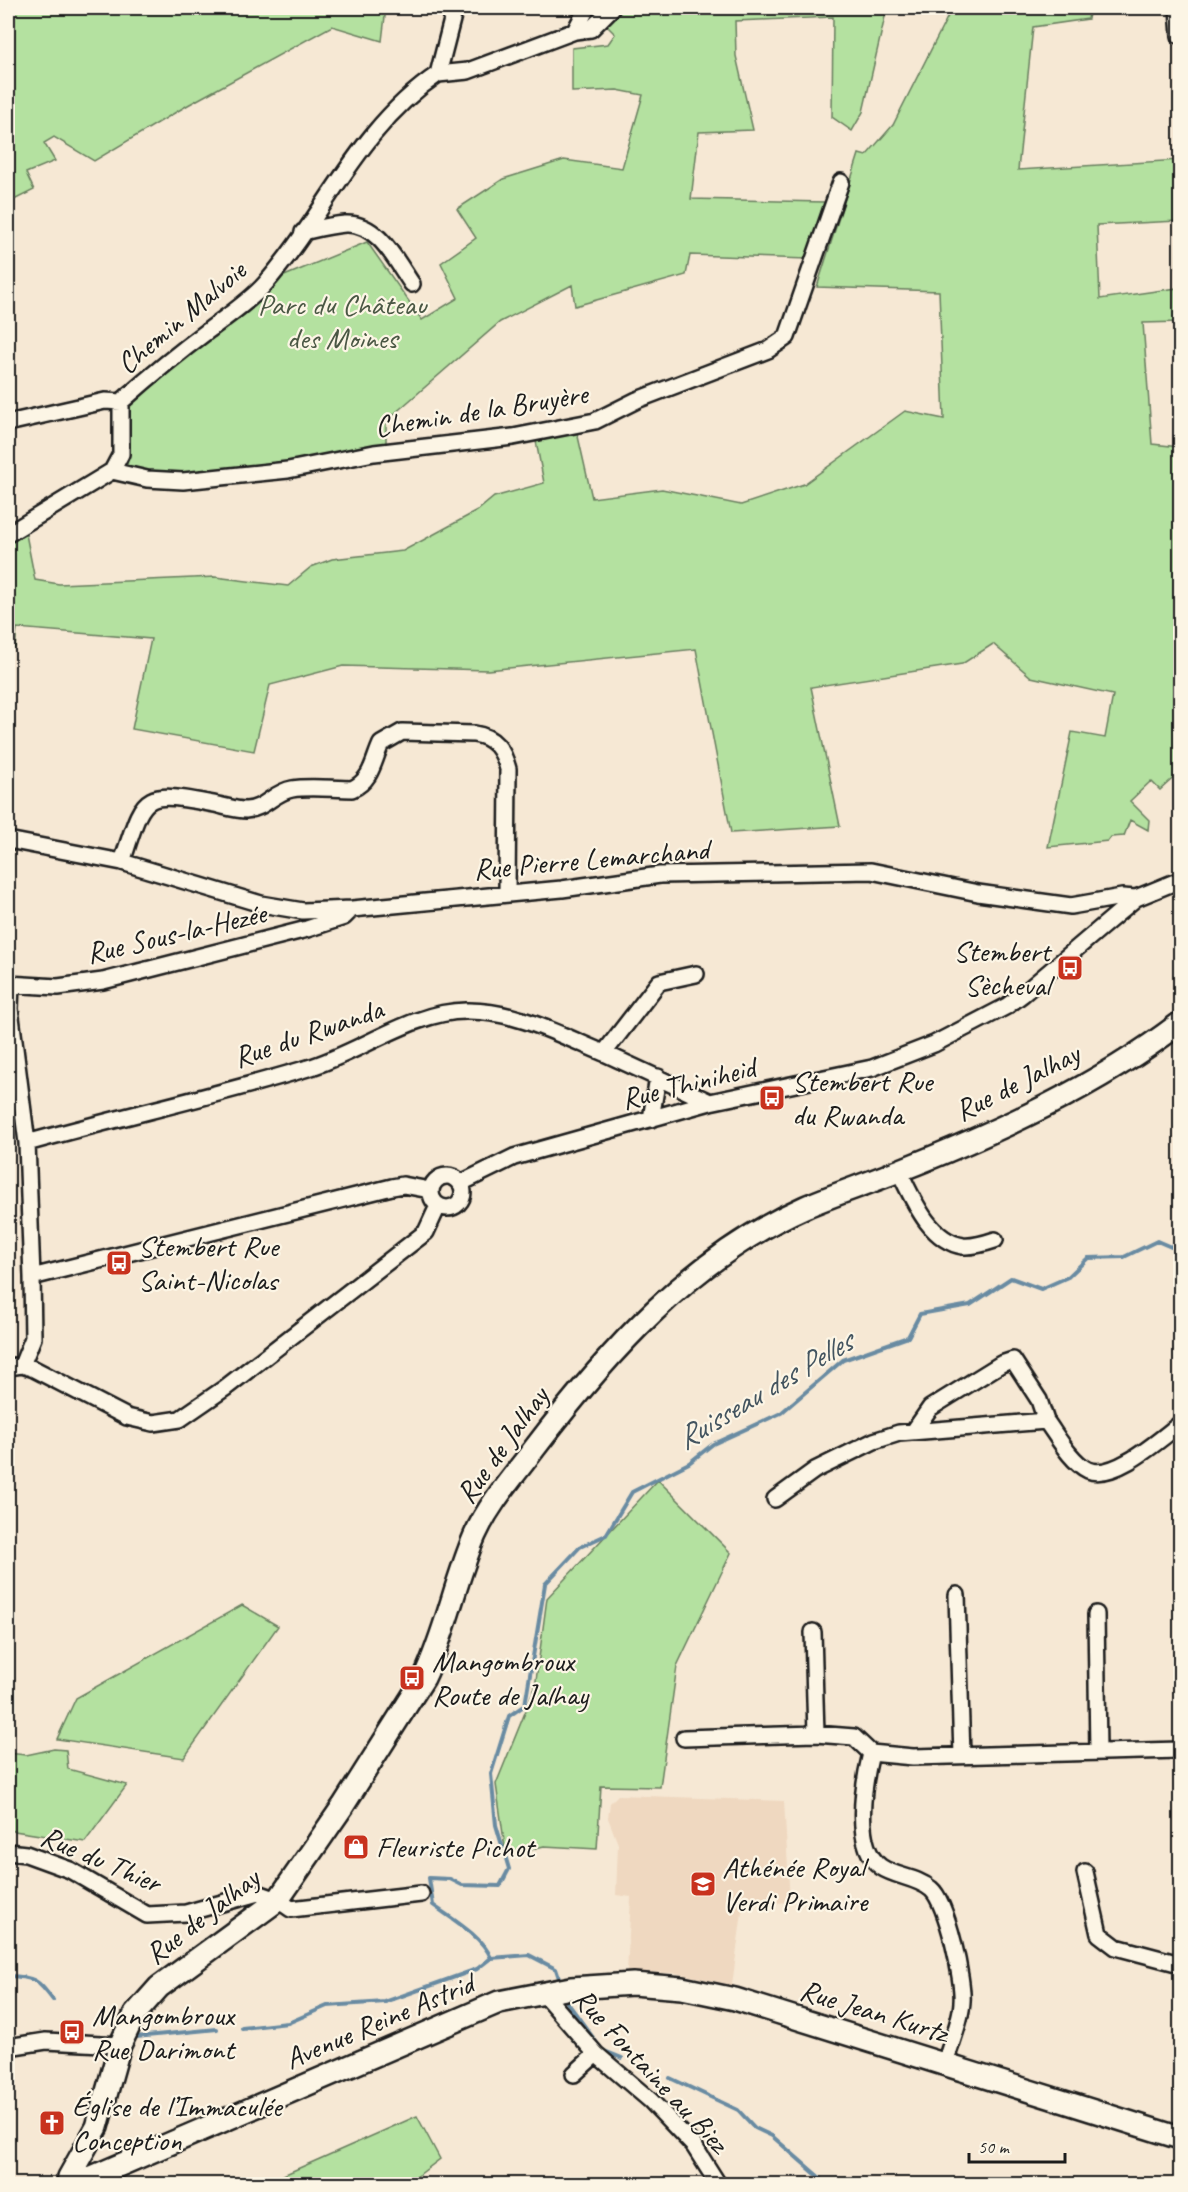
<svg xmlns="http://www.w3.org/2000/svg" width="1188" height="2192" font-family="Caveat,sans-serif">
<rect width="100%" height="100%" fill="#f6e8d4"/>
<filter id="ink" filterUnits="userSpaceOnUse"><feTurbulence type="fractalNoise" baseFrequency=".0167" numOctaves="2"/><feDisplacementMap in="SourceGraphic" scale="12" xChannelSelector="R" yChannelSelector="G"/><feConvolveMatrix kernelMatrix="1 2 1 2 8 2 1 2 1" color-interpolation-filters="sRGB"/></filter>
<g filter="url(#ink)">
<path fill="#efd8c0" d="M 618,1795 L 784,1801 L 790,1902 L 743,1905 L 732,1985 L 676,1973 L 627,1972 L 631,1897 L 616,1895 L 618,1844 L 608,1818 L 610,1803 Z"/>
<path fill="#b4e1a0" stroke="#687e5e" stroke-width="1.5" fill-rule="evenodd" d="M 8,8 L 386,8 L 382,41 L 332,26 L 188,105 L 94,161 L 54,137 L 44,143 L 55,161 L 26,173 L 34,190 L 8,203 Z
M 618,8 L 887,8 L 863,112 L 852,131 L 832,117 L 833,17 L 735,21 L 736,56 L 753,130 L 699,132 L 691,199 L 824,202 L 808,259 L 690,255 L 686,275 L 575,306 L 572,285 L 500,322 L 386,421 L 386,450 L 183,478 L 127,470 L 129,443 L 126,404 L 277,279 L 367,242 L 422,320 L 458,298 L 441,263 L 476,238 L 457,209 L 503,179 L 564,160 L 622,168 L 643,95 L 617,90 L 572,92 L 572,48 L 608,44 L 615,34 L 603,22 Z
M 952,8 L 1090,8 L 1088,19 L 1033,27 L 1018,170 L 1180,160 L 1180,322 L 1143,323 L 1152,444 L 1180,447 L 1180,556 L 1175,602 L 1180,603 L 1180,772 L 1160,790 L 1151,781 L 1130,801 L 1149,820 L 1148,830 L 1130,820 L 1124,836 L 1111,837 L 1108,841 L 1048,847 L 1072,732 L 1105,738 L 1113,695 L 1031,677 L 993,644 L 962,664 L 811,687 L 840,826 L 731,833 L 696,649 L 488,670 L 343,666 L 270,685 L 254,751 L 132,729 L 151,639 L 17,628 L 15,648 L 8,647 L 8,544 L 26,534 L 35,580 L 59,584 L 215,577 L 288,586 L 311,567 L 332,559 L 403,551 L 477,511 L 494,497 L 544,483 L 536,441 L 577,432 L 592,498 L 662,489 L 741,505 L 804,484 L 905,411 L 944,419 L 939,291 L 817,287 L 859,154 L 866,156 L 893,125 ZM 1178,221 L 1177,288 L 1100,299 L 1097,225 Z
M 658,1480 L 731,1553 L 677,1666 L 660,1787 L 601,1786 L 597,1849 L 544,1846 L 506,1855 L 496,1784 L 535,1688 L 547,1598 Z
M 242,1605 L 278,1626 L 184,1758 L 57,1739 L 76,1698 Z
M 54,1749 L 66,1750 L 68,1769 L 127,1785 L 85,1842 L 8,1830 L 8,1753 L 26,1755 Z
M 417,2116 L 440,2159 L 407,2184 L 263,2184 Z"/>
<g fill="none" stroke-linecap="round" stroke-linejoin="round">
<path stroke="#698ba2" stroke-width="4" d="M 491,1958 C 482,1936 452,1919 433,1905 L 429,1878 L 450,1879 L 462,1885 L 500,1886 L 509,1869 L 496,1825 L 491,1774 L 509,1716 L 525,1705 L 545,1584 L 580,1547 L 606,1535 L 632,1492 L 689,1463 L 713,1444 L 781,1413 L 843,1360 L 908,1337 L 920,1314 L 970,1305 L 1011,1278 L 1041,1289 L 1068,1277 L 1088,1258 L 1124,1257 L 1157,1241 L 1171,1247 L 1180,1237
M 8,1976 C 35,1977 37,1979 53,2000
M 564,1998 L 602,2050 L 622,2058
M 242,2028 L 288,2023 L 327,2006 L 385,2002 L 477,1969 L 491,1958 L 529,1955 L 556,1969 L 559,1978
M 136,2037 L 217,2029
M 670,2078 L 738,2110 L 755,2128 L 772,2136 L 827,2184"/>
<g stroke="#1c1c1c" stroke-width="20">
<path id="minor" d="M 1178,8 L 1180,36
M 575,31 L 587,8
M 438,74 L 468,71 L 575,31 L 591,29 L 612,8
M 438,74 L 455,8
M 303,232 C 316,229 331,225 345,224 C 378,222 396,261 412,284
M 8,423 L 105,401 L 121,402
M 112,471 L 147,479 L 183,481 L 288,470 L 374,453 L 513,437 L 595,421 L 637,400 L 768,350 L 787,337 L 841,182
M 8,534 L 112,471 L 121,454 L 121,402 C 149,377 178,353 209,330 C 227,316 250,301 265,284 C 326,214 358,128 438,74
M 8,840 L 122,862 L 261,904 L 303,911 L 352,909 L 562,889 L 660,875 L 871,871 L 978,893 L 1071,906 L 1122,897 L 1136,898 L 1180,880
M 122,862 C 145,793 140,790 214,804 C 224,806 236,810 246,810 C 265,809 274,792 292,789 C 311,786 333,789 352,789 C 372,780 373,761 381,744 L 402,732 L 474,734 C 495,737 503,750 508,769 L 507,894
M 8,984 L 58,987 L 103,981 L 307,929 L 344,917 L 352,909
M 11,984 L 10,1009 L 27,1143 L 32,1277 L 33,1338 L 22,1365
M 604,1053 L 710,1102
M 651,1119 L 658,1077
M 27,1143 C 120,1117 215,1096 308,1068 C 359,1053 413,1011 466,1011 C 515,1010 560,1035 604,1053 L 659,982 L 696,974
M 899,1171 C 912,1197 929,1241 963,1246 C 974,1247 986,1243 995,1240
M431 1192a16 16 0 1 1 32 0a16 16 0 1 1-32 0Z
M 461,1183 L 514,1157 L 710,1102 L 872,1068 L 934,1044 L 1007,1006 L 1023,994 L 1136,898
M 32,1277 L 392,1187 L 403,1185 L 430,1190
M 8,1367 L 22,1365 L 34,1369 L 127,1417 L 153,1423 L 180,1419 L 225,1388 L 426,1232 L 438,1206
M 914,1431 L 930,1408 L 1001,1364 L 1013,1360 L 1039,1400 L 1046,1421
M 775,1499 L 815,1470 L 874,1441 L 899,1433 L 1046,1421 C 1057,1436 1071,1462 1088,1470 C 1114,1481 1160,1439 1180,1424
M 957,1595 L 962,1756
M 1096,1614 L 1098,1751
M 813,1632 L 816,1734
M 684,1738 L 816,1734 L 854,1737 L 871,1753
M 8,1852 L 26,1854 L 70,1870 L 147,1915 L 186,1913 L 258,1893 L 278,1900 L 291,1909 L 421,1894
M 1085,1872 L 1099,1934 L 1116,1947 L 1180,1964
M 543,1993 L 596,2054 L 651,2101 L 694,2146 L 718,2184
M 8,2047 L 46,2041 L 120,2045
M 945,2064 C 950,2044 961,2022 962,2002 C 964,1981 947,1902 931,1889 C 917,1877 896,1877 881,1867 C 852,1846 864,1782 871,1753 L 913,1757 L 1180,1750
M 574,2074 L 596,2054"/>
</g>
<g stroke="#1c1c1c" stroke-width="26">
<path id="secondary" d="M 68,2184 L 69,2177 L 97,2127 L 120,2045 L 135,2014 L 159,1987 L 278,1900 L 343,1806 L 424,1678 C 446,1632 455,1581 475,1535 C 490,1502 513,1477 534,1449 C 607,1353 692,1257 805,1207 C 835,1194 867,1184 898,1171 C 995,1133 1097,1087 1180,1023
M 76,2184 L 499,2002 L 571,1988 L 633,1984 L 682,1988 L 735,1999 L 1180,2138"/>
</g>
<use href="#minor" stroke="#fcf5e5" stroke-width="15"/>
<use href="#secondary" stroke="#fcf5e5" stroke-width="21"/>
</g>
</g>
<defs>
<g id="bus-square" transform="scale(1.35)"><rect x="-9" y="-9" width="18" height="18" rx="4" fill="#c8321e" stroke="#fcf5e5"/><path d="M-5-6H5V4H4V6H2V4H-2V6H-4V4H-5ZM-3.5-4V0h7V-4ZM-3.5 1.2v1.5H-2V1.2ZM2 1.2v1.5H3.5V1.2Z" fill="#fff"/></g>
<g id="shop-square" transform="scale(1.35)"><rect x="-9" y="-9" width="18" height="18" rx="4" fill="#c8321e" stroke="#fcf5e5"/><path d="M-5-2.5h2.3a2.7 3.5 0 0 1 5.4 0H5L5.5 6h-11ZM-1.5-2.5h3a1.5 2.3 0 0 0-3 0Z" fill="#fff"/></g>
<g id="school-square" transform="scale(1.35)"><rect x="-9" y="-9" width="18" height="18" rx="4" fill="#c8321e" stroke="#fcf5e5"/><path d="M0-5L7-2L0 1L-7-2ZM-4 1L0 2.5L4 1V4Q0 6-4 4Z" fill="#fff"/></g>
<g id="church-square" transform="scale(1.35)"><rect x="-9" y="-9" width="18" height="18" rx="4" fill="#c8321e" stroke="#fcf5e5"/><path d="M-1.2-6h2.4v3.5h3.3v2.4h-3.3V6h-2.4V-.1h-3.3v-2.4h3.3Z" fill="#fff"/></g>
</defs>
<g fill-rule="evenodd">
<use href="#bus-square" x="1070" y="968"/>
<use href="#bus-square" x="772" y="1098"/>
<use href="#bus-square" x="119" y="1263"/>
<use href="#bus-square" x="412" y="1678"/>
<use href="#shop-square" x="356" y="1847"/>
<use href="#school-square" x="703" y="1884"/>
<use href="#bus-square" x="72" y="2032"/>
<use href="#church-square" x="52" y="2123"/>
</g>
<g text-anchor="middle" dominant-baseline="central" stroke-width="4.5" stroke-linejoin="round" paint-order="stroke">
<g font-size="30" fill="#4a5744" stroke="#fcf5e5">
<text x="342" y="304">Parc du Château<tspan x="342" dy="34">des Moines</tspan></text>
</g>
<g font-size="30" fill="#1c1c1c" stroke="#fcf5e5">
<text transform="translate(181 317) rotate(-40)">Chemin Malvoie</text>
<text transform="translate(481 410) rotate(-9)">Chemin de la Bruyère</text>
<text transform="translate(591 859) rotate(-5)">Rue Pierre Lemarchand</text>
<text transform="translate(176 933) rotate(-13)">Rue Sous-la-Hezée</text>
<text transform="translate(308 1033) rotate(-19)">Rue du Rwanda</text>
<text transform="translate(1017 1082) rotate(-27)">Rue de Jalhay</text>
<text transform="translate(688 1083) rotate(-14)">Rue Thiniheid</text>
<text transform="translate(502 1445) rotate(-54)">Rue de Jalhay</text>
<text transform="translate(101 1859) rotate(23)">Rue du Thier</text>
<text transform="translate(202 1916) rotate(-38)">Rue de Jalhay</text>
<text transform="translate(874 2011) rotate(17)">Rue Jean Kurtz</text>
<text transform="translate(379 2021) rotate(-23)">Avenue Reine Astrid</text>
<text transform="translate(651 2070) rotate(47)">Rue Fontaine au Biez</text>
</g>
<g font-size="30" fill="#1c1c1c" stroke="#fcf5e5" text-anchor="start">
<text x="1050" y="951" text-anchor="end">Stembert<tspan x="1050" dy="34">Sècheval</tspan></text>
<text x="792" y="1081">Stembert Rue<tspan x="792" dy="34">du Rwanda</tspan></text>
<text x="138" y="1246">Stembert Rue<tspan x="138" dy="34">Saint-Nicolas</tspan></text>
<text x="432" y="1661">Mangombroux<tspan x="432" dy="34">Route de Jalhay</tspan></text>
<text x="376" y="1847">Fleuriste Pichot</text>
<text x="722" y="1867">Athénée Royal<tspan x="722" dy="34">Verdi Primaire</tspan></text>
<text x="92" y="2015">Mangombroux<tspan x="92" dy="34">Rue Darimont</tspan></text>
<text x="72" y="2106">Église de l’Immaculée<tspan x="72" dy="34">Conception</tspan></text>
</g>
<g font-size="32" font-style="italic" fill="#43545f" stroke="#fcf5e5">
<text transform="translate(764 1390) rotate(-31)">Ruisseau des Pelles</text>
</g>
</g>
<rect width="1188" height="2192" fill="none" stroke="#fcf5e5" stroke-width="30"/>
<rect x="15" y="15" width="1158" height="2162" fill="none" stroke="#1c1c1c" stroke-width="2" filter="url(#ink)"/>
<path d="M969 2153v9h96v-9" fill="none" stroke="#1c1c1c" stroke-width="3"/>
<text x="978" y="2153" font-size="18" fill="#1c1c1c" stroke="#fcf5e5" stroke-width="4.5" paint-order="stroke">50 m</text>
</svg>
